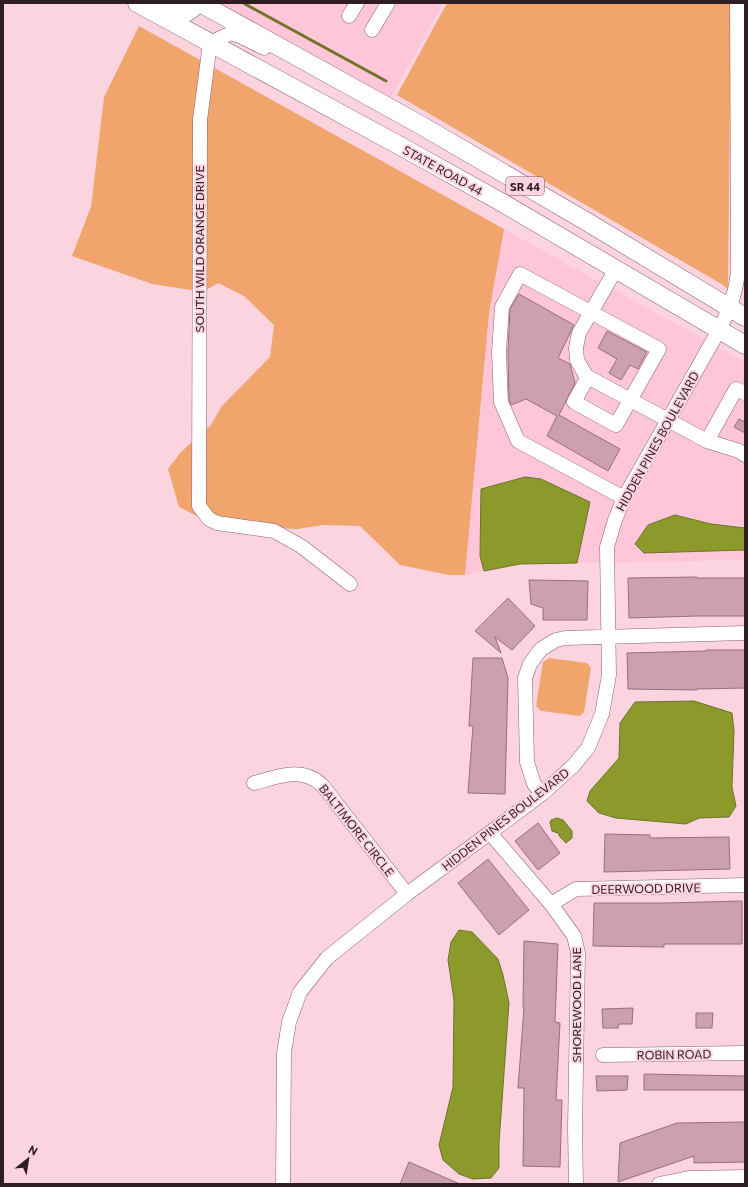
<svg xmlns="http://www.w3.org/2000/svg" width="748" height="1187" font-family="Commissioner,sans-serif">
<rect width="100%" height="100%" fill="#fbd4e0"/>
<path fill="#fec6d8" d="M 196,3 L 443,3 L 385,108 Z
M 504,229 L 745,362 L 745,528 L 711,524 L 644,553 L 745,550 L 745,560 L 577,563 L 585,526 L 525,477 L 481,489 L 480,556 L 484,571 L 465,575 L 489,313 Z"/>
<path fill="#f1a56d" d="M 447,3 L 731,3 L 728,289 L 723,285 L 397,95 Z
M 139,26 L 504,229 L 489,313 L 465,575 L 449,575 L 400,565 L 360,526 L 324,525 L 297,529 L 233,526 L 205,520 L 179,507 L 168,469 L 181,452 L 211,425 L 221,407 L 270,357 L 274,325 L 244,296 L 218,283 L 203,292 L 152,284 L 72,256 L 91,207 L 104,97 Z
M 549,658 L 587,663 L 591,668 L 584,712 L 580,716 L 541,711 L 536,706 L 543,662 Z"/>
<path fill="#8b9a2b" stroke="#6f7429" d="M 525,477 L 541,479 L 590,502 L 577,563 L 520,564 L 484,571 L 480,556 L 481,489 Z
M 675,515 L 711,524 L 745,528 L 745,550 L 644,553 L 635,544 L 648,525 Z
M 694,701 L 732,713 L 734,731 L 732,787 L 736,806 L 729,817 L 699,818 L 686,824 L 616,818 L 599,813 L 587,801 L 590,791 L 619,758 L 620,723 L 635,702 Z
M 557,818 L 563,820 L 572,831 L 572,838 L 566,843 L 560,837 L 558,833 L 552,831 L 550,823 L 551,820 Z
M 459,930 L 472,932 L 498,959 L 503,975 L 509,1003 L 499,1143 L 499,1168 L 491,1178 L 473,1179 L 459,1174 L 443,1160 L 439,1145 L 453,1087 L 454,1000 L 448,960 L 451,942 Z"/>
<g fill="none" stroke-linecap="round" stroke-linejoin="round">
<path stroke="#6f7429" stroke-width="3" d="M 245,4 L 386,81"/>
</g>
<path fill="#cda0af" stroke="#996e7d" d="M 519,294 L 574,325 L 558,358 L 570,364 L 575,383 L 559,415 L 620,449 L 608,471 L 547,436 L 557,416 L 526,399 L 511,405 L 509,400 L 508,352 L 510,309 Z
M 607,331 L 647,352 L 638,369 L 630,365 L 621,380 L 609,373 L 617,359 L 598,348 Z
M 739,419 L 745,422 L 745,433 L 734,427 Z
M 697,577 L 697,578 L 745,578 L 745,616 L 697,616 L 629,618 L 628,578 Z
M 529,580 L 588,581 L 587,620 L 543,620 L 543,608 L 531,604 Z
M 508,598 L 535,626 L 512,650 L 495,637 L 501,653 L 475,631 Z
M 706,650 L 745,650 L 745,688 L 697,689 L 697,690 L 628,689 L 627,653 L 706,651 Z
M 473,658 L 502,658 L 508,678 L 505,794 L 468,793 L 473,726 L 469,726 Z
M 538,823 L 560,853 L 538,870 L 515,841 Z
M 605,834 L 650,835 L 650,838 L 729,837 L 730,869 L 604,872 Z
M 488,859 L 529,910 L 499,935 L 458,883 Z
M 742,901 L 742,944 L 664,944 L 664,947 L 593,946 L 594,903 L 665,903 Z
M 524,941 L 558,944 L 555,1022 L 560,1023 L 556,1100 L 562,1100 L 560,1167 L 523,1166 L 524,1088 L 518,1088 L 524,1007 L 523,1007 Z
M 633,1008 L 632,1024 L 619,1024 L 618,1028 L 603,1028 L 602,1009 Z
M 696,1013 L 713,1013 L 712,1028 L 696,1028 Z
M 644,1074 L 745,1076 L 745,1090 L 644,1090 Z
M 596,1076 L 628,1076 L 627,1090 L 597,1091 Z
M 745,1122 L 745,1162 L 694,1163 L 694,1156 L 618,1182 L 620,1143 L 677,1123 Z
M 409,1162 L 460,1184 L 400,1184 Z"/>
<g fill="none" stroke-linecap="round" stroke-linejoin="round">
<g stroke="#8a606e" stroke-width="15">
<path id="minor" d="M 349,16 L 357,3
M 372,30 L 388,3
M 264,48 L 242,37 L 231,33 L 210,43 L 200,120 L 199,506 L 209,519 L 217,523 L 274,531 L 301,546 L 350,584
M 616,269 L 579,333 L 576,348 L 577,360 L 586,376 L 707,441 L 739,451 L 745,455
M 588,377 L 574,402 L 616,425 L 659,349 L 520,274 L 502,307 L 499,352 L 501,402 L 518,441 L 624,498
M 707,441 L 736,389 L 745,393
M 254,783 C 277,777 302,766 322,785 L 407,894
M 542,794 L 534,784 L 527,762 L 525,678 L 530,664 L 541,649 L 556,640 L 565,638 L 745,633
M 490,833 L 551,904 L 574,936 L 578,953 L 575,1129 L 576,1184
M 551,904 L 576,889 L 745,885
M 603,1055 L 745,1053
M 283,1184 L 284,1053 L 289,1022 L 300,992 L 327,958 L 407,894 L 542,794 L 573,766 L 588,748 L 602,714 L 609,675 L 607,547 L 615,520 L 624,498 L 719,330 C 730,308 735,296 738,272 L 737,3
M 659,1184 L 689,1178 L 745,1177"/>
</g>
<g stroke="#8a606e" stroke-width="19">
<path id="major" d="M 137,3 L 402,147 L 501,202 L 745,345
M 200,3 L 417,123 L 584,220 L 745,317
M 160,4 L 175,13 L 186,13 L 200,3"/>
</g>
<use href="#minor" stroke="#fff" stroke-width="14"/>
<use href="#major" stroke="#fff" stroke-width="18"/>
</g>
<g text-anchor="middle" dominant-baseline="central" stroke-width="4" stroke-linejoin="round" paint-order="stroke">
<rect fill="#fbd4e0" stroke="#6c545c" stroke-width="1" x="506" y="177" width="38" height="18" rx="3"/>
<g font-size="11" font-weight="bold" fill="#2e1d23">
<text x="525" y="186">SR 44</text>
</g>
<g font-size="12" fill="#2e1d23" stroke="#fbd4e0">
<text transform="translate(443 170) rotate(29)">STATE ROAD 44</text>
<text transform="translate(199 249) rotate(-90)">SOUTH WILD ORANGE DRIVE</text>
<text transform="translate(657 441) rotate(-61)">HIDDEN PINES BOULEVARD</text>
<text transform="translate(505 819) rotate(-38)">HIDDEN PINES BOULEVARD</text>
<text transform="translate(357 830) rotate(52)">BALTIMORE CIRCLE</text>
<text transform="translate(646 888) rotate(-1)">DEERWOOD DRIVE</text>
<text transform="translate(576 1005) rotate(-90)">SHOREWOOD LANE</text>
<text transform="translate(674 1054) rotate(-1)">ROBIN ROAD</text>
</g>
</g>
<rect width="748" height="1187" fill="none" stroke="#2e1d23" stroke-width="8"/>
<g transform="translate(28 1159) rotate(30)" stroke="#fbd4e0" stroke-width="3" paint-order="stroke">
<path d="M0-3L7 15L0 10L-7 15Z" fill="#2e1d23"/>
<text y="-6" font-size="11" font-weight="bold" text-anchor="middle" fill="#2e1d23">N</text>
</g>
</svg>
